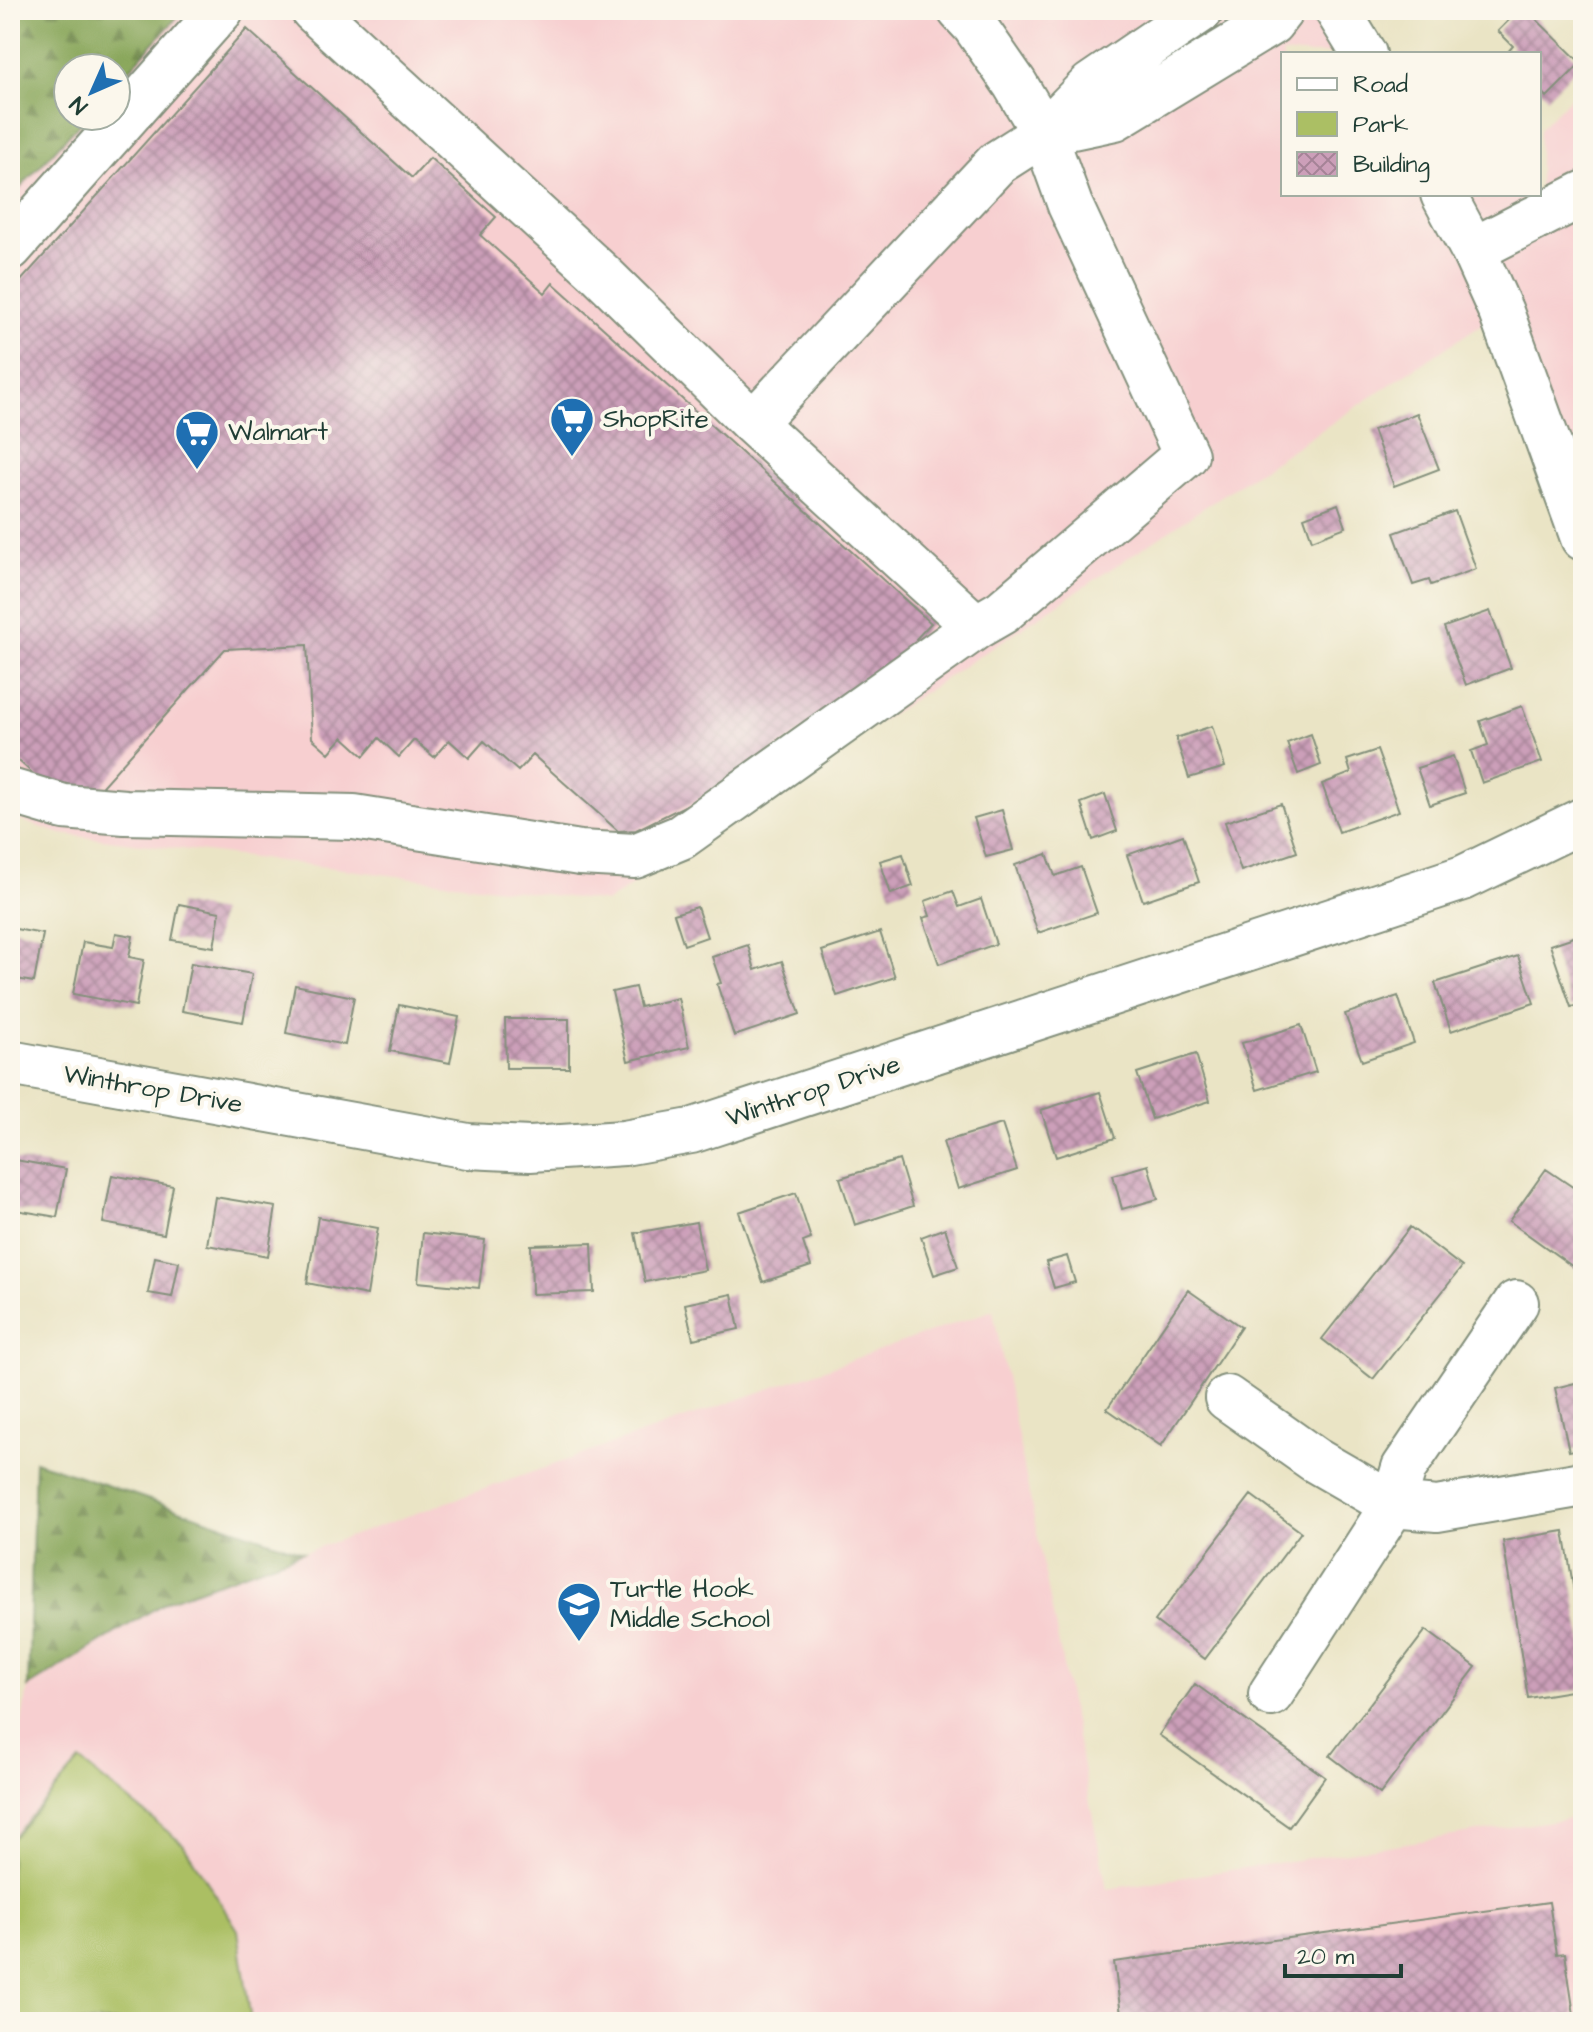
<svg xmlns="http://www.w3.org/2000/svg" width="1593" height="2032" font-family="'Architects Daughter',sans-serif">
<defs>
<pattern id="forest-firs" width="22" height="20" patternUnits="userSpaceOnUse" patternTransform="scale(2)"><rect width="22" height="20" fill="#88a65a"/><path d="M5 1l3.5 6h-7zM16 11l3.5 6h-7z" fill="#6f884b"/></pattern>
<pattern id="building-cross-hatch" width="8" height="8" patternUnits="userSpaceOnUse" patternTransform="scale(2)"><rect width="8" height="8" fill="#cc9fb9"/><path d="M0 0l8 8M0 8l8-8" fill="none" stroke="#a58397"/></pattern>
</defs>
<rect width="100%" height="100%" fill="#fbf7ec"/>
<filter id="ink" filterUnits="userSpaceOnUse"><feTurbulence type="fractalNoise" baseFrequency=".0125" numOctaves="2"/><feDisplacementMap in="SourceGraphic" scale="16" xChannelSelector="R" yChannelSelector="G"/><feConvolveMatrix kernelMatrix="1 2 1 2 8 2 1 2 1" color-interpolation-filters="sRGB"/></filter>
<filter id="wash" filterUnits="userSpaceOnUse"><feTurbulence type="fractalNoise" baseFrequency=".006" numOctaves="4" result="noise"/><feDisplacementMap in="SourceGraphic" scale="32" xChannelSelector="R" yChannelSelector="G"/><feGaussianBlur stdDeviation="1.8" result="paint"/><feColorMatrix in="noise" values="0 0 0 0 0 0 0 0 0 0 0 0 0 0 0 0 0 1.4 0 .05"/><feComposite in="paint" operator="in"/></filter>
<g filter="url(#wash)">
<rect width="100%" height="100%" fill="#eae4c5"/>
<path fill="#f7cfd0" d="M 184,10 L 1337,10 L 1364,54 L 1283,54 L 1283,194 L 1443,194 L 1454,215 L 1475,194 L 1539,194 L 1539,129 L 1583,85 L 1583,538 L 1500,312 L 607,902 L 61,834 L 10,817 L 10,199 L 86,116 L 116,116 L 116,84 Z
M 993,1310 L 1107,1889 L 1583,1816 L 1583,2022 L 10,2022 L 10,1787 L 28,1687 L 169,1600 Z"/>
<path fill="url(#forest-firs)" stroke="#547247" stroke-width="2" d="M 10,10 L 184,10 L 116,84 L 116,68 L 68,68 L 68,116 L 86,116 L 10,199 Z
M 35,1461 L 303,1552 L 169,1600 L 28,1687 Z"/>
<path fill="#abbf64" stroke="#657e4c" stroke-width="2" d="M 80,1761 L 183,1844 L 238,1930 L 251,2022 L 10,2022 L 10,1841 Z"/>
<g id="blocks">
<path fill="url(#building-cross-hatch)" d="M 1519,10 L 1527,10 L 1581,63 L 1547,97 L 1539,88 L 1539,54 L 1506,54 L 1513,46 L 1498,31 Z
M 247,29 L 412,178 L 430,158 L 496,217 L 480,235 L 545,293 L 553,283 L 931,623 L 916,639 L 923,646 L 717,790 L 636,830 L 618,831 L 533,755 L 518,771 L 484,741 L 469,758 L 449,740 L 434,757 L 414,740 L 399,757 L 379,738 L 364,756 L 343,737 L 329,753 L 312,738 L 307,645 L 225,649 L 95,794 L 58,796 L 10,753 L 10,293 Z
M 1417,413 L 1439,469 L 1394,486 L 1373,430 Z
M 1338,504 L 1346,527 L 1312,540 L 1304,517 Z
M 1455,511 L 1476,569 L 1431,585 L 1429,580 L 1413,585 L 1394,533 Z
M 1490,611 L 1511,668 L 1466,685 L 1444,627 Z
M 1522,706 L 1542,762 L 1482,783 L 1471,751 L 1488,745 L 1480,721 Z
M 1212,726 L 1225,767 L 1189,778 L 1176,738 Z
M 1311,734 L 1321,765 L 1298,774 L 1287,743 Z
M 1377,750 L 1399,811 L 1339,832 L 1322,784 L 1351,773 L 1347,760 Z
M 1453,756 L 1465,793 L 1430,805 L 1417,768 Z
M 1105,794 L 1117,831 L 1093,840 L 1081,803 Z
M 1281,804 L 1297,852 L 1241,871 L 1225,822 Z
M 1002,810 L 1013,850 L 986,857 L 974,818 Z
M 1183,835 L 1199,882 L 1143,901 L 1127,855 Z
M 903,854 L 913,886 L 891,894 L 880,861 Z
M 1047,854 L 1055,876 L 1081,867 L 1097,913 L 1038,933 L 1015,865 Z
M 953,891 L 959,907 L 981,899 L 996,944 L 939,964 L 923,918 L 930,916 L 925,901 Z
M 179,904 L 220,912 L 214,947 L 172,940 Z
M 697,907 L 707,937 L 684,945 L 674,914 Z
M 10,928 L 43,934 L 34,982 L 10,978 Z
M 880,932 L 895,977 L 837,996 L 822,951 Z
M 116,933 L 133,936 L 129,957 L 144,960 L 136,1006 L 73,994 L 83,942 L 113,947 Z
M 1583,934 L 1583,1013 L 1580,1005 L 1571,1007 L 1550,945 Z
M 748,945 L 755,970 L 782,961 L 800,1014 L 734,1036 L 717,984 L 721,983 L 712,957 Z
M 1518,956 L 1534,1003 L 1451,1031 L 1435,983 Z
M 191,963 L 252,974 L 243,1022 L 182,1011 Z
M 295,985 L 354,997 L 345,1045 L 286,1033 Z
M 635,987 L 640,1007 L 678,998 L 689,1047 L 628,1061 L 612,992 Z
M 1398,996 L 1414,1043 L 1362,1061 L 1345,1014 Z
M 399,1005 L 459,1017 L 450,1063 L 390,1051 Z
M 505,1019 L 569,1019 L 569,1068 L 506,1068 Z
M 1301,1025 L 1316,1072 L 1257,1090 L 1242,1043 Z
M 1196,1054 L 1210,1101 L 1152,1119 L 1137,1073 Z
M 1100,1092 L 1115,1138 L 1056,1157 L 1041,1110 Z
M 1002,1124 L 1017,1170 L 958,1189 L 943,1142 Z
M 10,1159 L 66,1169 L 57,1217 L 10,1209 Z
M 899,1160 L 913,1206 L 855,1225 L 840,1178 Z
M 1148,1165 L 1158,1199 L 1122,1209 L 1113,1175 Z
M 1546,1169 L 1583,1194 L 1583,1274 L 1509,1221 Z
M 112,1175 L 173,1186 L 164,1234 L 103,1223 Z
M 796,1193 L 811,1239 L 803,1242 L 811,1266 L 763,1282 L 739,1212 Z
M 215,1197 L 276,1207 L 268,1256 L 207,1245 Z
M 318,1217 L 378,1228 L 367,1295 L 307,1283 Z
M 696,1222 L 705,1270 L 645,1282 L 635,1233 Z
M 1410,1227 L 1462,1267 L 1373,1379 L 1322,1339 Z
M 945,1228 L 958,1267 L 934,1275 L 921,1237 Z
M 423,1233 L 485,1240 L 479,1288 L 418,1282 Z
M 592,1243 L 594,1292 L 532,1294 L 531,1245 Z
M 1067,1256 L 1075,1282 L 1054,1288 L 1046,1262 Z
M 155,1257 L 179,1262 L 172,1297 L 148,1293 Z
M 1188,1290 L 1241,1327 L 1161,1446 L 1107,1409 Z
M 732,1294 L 739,1329 L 693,1339 L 685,1304 Z
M 1583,1381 L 1583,1448 L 1569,1451 L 1555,1388 Z
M 1251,1495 L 1301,1532 L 1205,1659 L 1155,1621 Z
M 1564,1531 L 1583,1646 L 1583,1689 L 1528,1698 L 1503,1541 Z
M 1426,1630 L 1476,1667 L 1380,1794 L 1330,1756 Z
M 1195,1684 L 1325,1777 L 1289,1827 L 1159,1735 Z
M 1549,1902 L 1557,1954 L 1565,1953 L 1575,2022 L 1122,2022 L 1114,1962 Z"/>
</g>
</g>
<g filter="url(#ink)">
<use href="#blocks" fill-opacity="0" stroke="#84907c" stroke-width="2"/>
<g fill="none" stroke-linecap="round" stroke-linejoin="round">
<g stroke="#84907c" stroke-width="48">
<path id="minor" d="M 313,10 L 601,274 L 753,423 L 976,627
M 1044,133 L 1115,118 L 1271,23 L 1281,10
M 10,248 L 221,10
M 1473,250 L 1583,194
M 753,423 L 997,163 L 1044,133 L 1091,85 L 1201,10
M 10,791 L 64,807 L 125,812 L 354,817 L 580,853 L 635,856 L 681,837 L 976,627 L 1002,612 L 1186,455 L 1070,205 L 1044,133 L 1015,84 L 974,25 L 960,10
M 10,1063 L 468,1146 L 530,1149 L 624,1143 L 691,1131 L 1463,878 L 1583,820
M 1227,1398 L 1315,1460 L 1393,1505 L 1437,1509 L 1583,1484
M 1271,1694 L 1393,1505 L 1404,1468 L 1516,1303"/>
</g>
<g stroke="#84907c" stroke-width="48">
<path id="major" d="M 1337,10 L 1364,54
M 1443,194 L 1473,250 L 1501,312 L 1583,538"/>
</g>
<use href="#minor" stroke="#fff" stroke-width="44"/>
<use href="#major" stroke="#fff" stroke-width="44"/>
</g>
</g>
<defs>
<g id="supermarket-pin" transform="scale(2.3)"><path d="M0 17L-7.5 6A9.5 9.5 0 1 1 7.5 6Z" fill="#1f6fb2" stroke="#fbf7ec"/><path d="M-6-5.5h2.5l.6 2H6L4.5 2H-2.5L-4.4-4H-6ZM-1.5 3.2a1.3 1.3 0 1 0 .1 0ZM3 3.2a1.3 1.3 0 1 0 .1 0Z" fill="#fff"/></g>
<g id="school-pin" transform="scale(2.3)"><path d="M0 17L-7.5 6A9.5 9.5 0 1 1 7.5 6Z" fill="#1f6fb2" stroke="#fbf7ec"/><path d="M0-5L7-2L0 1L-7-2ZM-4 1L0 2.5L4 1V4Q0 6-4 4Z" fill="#fff"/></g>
</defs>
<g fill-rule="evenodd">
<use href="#supermarket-pin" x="572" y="419"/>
<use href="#supermarket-pin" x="197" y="432"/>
<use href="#school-pin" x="579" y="1604"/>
</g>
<g text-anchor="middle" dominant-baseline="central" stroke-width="8" stroke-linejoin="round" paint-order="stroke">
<g font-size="26" fill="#1f3d34" stroke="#fbf7ec" text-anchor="start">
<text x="603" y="419">ShopRite</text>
<text x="228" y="432">Walmart</text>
<text x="610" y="1589">Turtle Hook<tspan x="610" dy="30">Middle School</tspan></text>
</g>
<g font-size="26" fill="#1f3d34" stroke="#fbf7ec">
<text transform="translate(153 1089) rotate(10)">Winthrop Drive</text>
<text transform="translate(813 1091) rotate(-18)">Winthrop Drive</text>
</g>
</g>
<rect width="1593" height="2032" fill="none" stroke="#fbf7ec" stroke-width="40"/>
<rect x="1281" y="52" width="260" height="144" fill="#fbf7ec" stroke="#a3ada2" stroke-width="2"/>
<rect x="1297" y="78" width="40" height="12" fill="#ffffff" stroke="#a3ada2" stroke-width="2"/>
<text x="1353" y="92" font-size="24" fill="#1f3d34">Road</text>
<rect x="1297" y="112" width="40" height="24" fill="#abbf64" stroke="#a3ada2" stroke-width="2"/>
<text x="1353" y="132" font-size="24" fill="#1f3d34">Park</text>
<rect x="1297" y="152" width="40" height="24" fill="url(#building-cross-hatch)" stroke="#a3ada2" stroke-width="2"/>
<text x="1353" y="172" font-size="24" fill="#1f3d34">Building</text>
<g transform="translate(92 92) rotate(225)"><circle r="38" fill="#fbf7ec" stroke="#a3ada2" stroke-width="2"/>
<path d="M0-6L14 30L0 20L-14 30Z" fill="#1f6fb2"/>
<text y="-12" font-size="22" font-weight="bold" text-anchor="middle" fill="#1f3d34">N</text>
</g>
<path d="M1285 1964v12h116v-12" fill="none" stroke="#1f3d34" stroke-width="4"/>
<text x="1297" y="1964" font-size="24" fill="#1f3d34" stroke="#fbf7ec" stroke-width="6" paint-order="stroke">20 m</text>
</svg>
